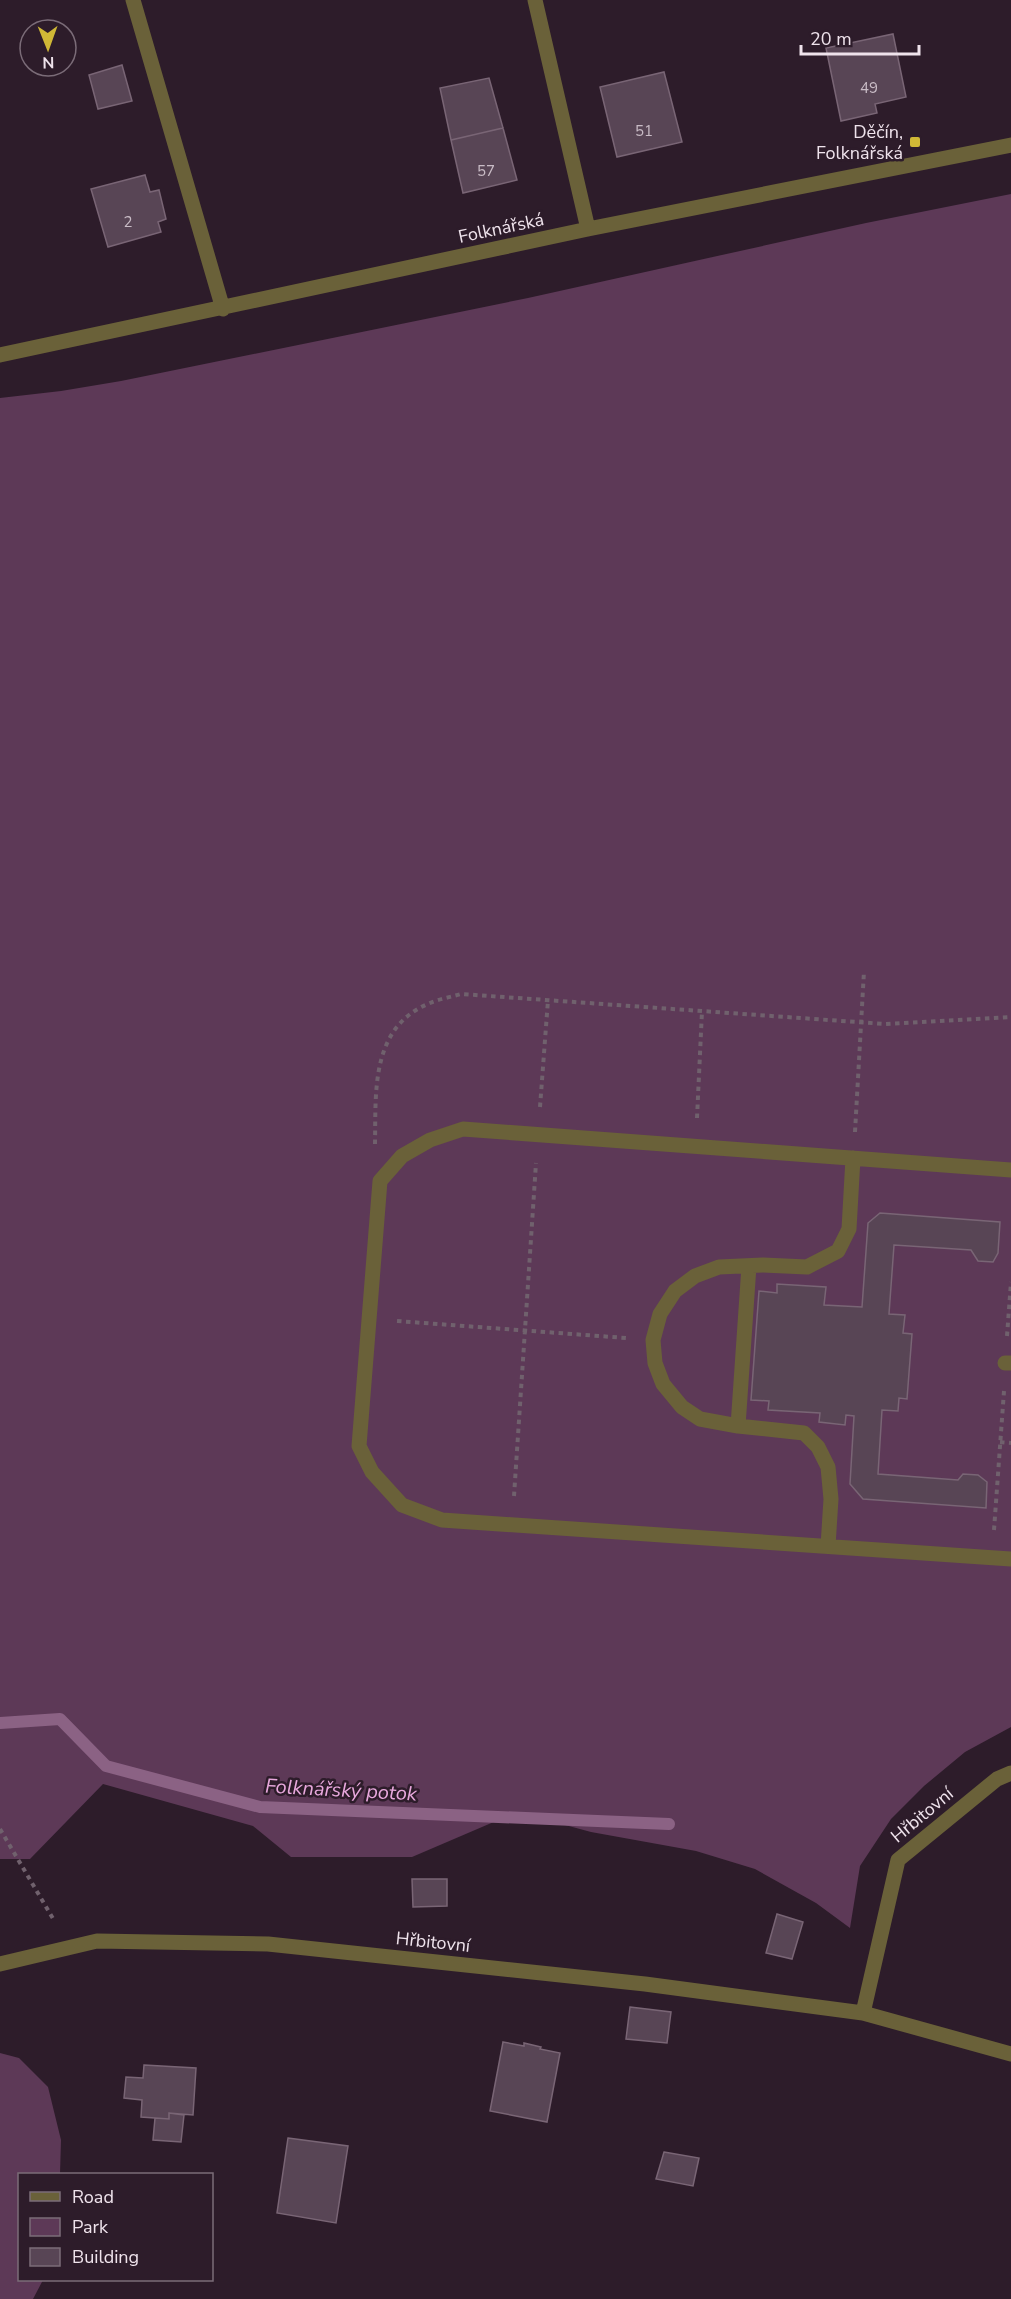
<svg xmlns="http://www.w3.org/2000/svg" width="1011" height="2299" font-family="'Nunito Sans',sans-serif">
<rect width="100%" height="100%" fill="#2d1c2a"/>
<path fill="#5d3957" d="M 1011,194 L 1011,1727 L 965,1752 L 924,1786 L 891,1819 L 860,1866 L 850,1928 L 816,1903 L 755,1869 L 696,1851 L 591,1832 L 517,1812 L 412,1857 L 291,1857 L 253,1826 L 103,1784 L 30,1859 L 0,1859 L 0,398 L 61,391 L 121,381 L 528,298 L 866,223 Z
M 0,2053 L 19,2058 L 48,2087 L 61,2140 L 60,2174 L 20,2174 L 20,2280 L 43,2280 L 33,2299 L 0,2299 Z"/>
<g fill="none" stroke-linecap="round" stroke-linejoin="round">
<path stroke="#8b6284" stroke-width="12" d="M 0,1723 L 60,1719 L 106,1766 L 260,1807 L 669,1824"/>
</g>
<path fill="#584555" stroke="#796575" stroke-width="1.5" d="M 893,34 L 906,97 L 875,104 L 877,113 L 841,121 L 826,48 Z
M 122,65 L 132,101 L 98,109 L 89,75 Z
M 664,72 L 682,142 L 617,157 L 600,87 Z
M 489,78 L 503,128 L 451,140 L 440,88 Z
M 503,128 L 517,180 L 463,193 L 451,140 Z
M 145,175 L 150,192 L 159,190 L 166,219 L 158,222 L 161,232 L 108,247 L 91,189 Z
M 880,1213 L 1000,1222 L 998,1253 L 993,1262 L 978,1261 L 971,1250 L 894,1245 L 889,1314 L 905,1315 L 903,1333 L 912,1334 L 907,1399 L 899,1398 L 898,1411 L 882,1410 L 878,1474 L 958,1480 L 963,1474 L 978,1475 L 987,1482 L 986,1508 L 863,1499 L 850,1484 L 854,1416 L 846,1415 L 845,1425 L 819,1422 L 820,1413 L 768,1410 L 769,1401 L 751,1400 L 759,1291 L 777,1293 L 777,1284 L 826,1287 L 824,1305 L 862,1307 L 868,1223 Z
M 412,1879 L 447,1879 L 447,1906 L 413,1907 Z
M 777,1914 L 803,1922 L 792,1959 L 766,1953 Z
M 630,2007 L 671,2012 L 667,2043 L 626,2039 Z
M 503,2042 L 524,2046 L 524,2043 L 541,2047 L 540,2049 L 560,2053 L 547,2122 L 490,2111 Z
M 144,2065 L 196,2068 L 193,2115 L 169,2113 L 169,2119 L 141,2117 L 142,2100 L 124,2098 L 126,2077 L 143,2078 Z
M 169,2113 L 184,2115 L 181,2142 L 153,2140 L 155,2118 L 169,2119 Z
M 288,2138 L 348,2146 L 336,2223 L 277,2213 Z
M 664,2152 L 699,2158 L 693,2186 L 656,2179 Z"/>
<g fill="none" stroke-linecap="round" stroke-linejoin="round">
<path stroke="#70616d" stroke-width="4" stroke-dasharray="4.5 4.5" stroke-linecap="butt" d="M 540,1107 L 548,1000
M 697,1118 L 702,1011
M 855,1132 L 864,971
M 375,1144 C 376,1092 370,1027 430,1003 C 439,999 451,997 461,994 L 885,1024 L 1011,1017
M 397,1321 L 626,1338
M 1007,1336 L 1011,1282
M 1000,1442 L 1011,1443
M 514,1496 L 536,1163
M 994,1530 L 1004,1391
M 0,1829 L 55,1922"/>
<path stroke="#6a6139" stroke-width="15" d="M 133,0 L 223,309
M 535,0 L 588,229
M 0,355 L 588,229 L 1011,145
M 1011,1170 L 463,1129 L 430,1140 L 402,1156 L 380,1181 L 359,1446 L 372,1472 L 402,1505 L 442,1520 L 1011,1559
M 1005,1363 L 1011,1363
M 738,1426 L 749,1266
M 828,1546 L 831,1499 L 828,1467 L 818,1447 L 804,1433 L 738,1426 L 700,1419 L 682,1407 L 663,1384 L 655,1363 L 653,1340 L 660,1314 L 675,1291 L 695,1276 L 719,1267 L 763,1265 L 807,1267 L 838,1251 L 849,1229 L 853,1158
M 0,1964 L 97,1941 L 268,1944 L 645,1984 L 863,2013 L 1011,2054
M 863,2013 L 898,1860 L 997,1779 L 1011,1773"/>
</g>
<rect fill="#d0b836" stroke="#2d1c2a" stroke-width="2" x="909" y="136" width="12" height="12" rx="3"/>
<g text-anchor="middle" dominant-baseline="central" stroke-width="5" stroke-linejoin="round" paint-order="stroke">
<g font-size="15" fill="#c9bcc6">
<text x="869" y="88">49</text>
<text x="644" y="131">51</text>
<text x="486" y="171">57</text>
<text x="128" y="222">2</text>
</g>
<g font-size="18" fill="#efe3ec" stroke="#2d1c2a" text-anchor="end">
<text x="903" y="132">Děčín,<tspan x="903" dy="21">Folknářská</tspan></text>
</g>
<g font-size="18" fill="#efe3ec" stroke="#2d1c2a">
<text transform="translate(501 228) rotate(-12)">Folknářská</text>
<text transform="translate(922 1815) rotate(-40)">Hřbitovní</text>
<text transform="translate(433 1942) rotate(6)">Hřbitovní</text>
</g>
<g font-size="20" font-style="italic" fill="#e8a8dd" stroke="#2d1c2a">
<text transform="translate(341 1790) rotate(3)">Folknářský potok</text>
</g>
</g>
<rect x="18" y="2173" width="195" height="108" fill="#2d1c2a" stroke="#7b6c78" stroke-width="1.5"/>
<rect x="30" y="2192" width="30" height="9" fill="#6a6139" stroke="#7b6c78" stroke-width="1.5"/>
<text x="72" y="2203" font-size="18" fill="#efe3ec">Road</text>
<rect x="30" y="2218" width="30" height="18" fill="#5d3957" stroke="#7b6c78" stroke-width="1.5"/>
<text x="72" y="2233" font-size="18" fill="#efe3ec">Park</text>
<rect x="30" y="2248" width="30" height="18" fill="#584555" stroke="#7b6c78" stroke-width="1.5"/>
<text x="72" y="2263" font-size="18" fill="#efe3ec">Building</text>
<g transform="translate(48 48) rotate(179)"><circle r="28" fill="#2d1c2a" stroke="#7b6c78" stroke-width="1.5"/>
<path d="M0-4.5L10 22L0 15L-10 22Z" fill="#d0b836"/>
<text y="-9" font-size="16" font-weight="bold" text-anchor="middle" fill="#efe3ec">N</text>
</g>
<path d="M801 45v9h118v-9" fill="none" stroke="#efe3ec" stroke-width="3"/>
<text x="810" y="45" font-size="18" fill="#efe3ec" stroke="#2d1c2a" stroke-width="4.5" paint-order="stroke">20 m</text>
</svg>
